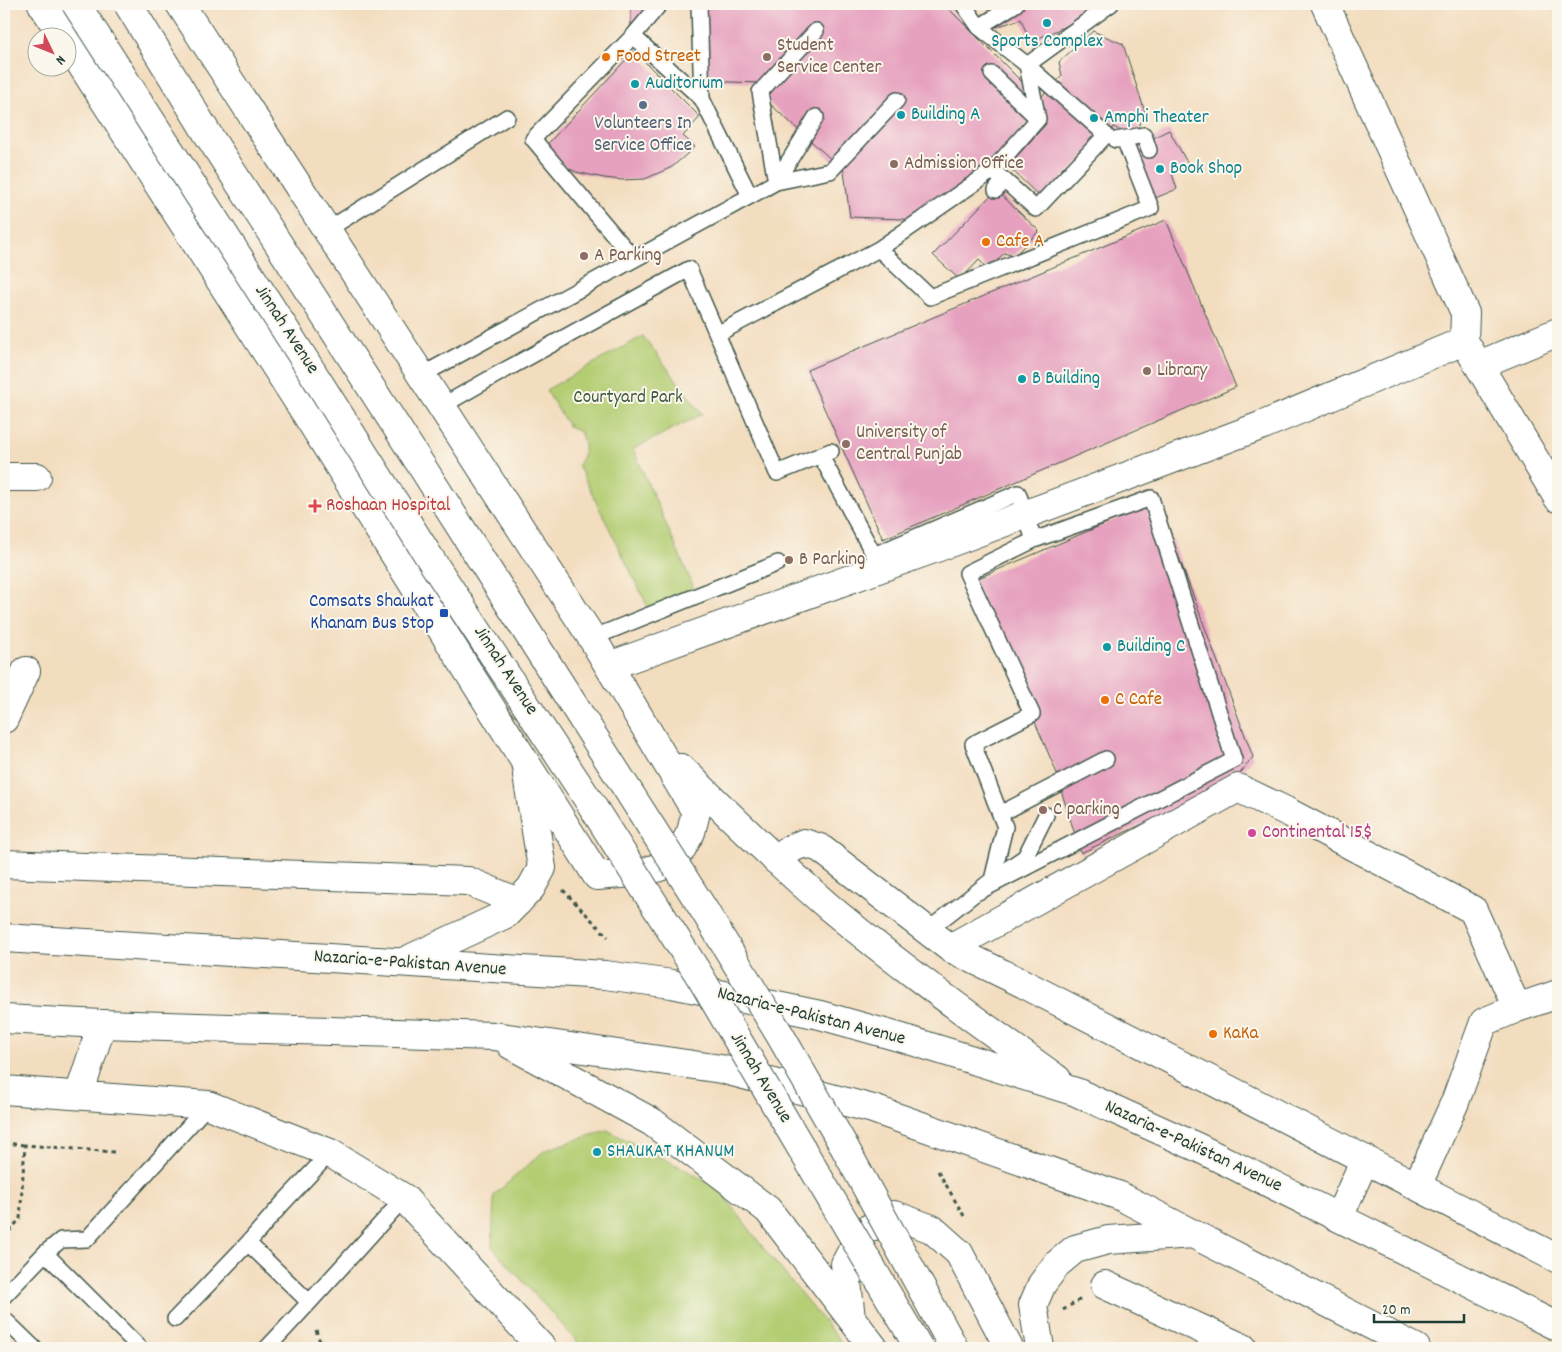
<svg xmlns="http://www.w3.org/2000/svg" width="1562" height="1352" font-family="Dekko,sans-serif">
<rect width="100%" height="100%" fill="#fbf7ec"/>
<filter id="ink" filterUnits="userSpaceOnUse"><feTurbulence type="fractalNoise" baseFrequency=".02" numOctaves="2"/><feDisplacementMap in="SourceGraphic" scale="10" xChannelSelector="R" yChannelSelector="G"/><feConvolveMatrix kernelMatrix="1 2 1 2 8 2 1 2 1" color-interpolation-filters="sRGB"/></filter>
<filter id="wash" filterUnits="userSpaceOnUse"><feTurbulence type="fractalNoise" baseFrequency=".0096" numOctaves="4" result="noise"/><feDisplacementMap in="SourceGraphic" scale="20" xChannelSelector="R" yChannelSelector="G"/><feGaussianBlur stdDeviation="1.12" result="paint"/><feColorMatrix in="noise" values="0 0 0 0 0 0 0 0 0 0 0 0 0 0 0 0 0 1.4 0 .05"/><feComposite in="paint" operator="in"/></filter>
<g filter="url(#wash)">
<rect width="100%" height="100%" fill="#f3ddbf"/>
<path fill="#b3cd72" stroke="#698553" d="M 643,336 L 702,414 L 633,449 L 694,588 L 649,609 L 578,465 C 586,453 586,445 580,432 L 569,427 L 546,390 Z
M 607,1130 L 688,1171 L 720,1190 L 765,1250 L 846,1348 L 583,1348 L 492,1247 L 494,1195 L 545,1150 Z"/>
<g id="blocks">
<path fill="#e6a1bf" d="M 634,4 L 664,4 L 631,28 L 631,7 Z
M 707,4 L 944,4 L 1032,92 L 1014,108 L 1029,121 L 969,189 L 928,220 L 850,217 L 844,171 L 770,104 L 763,83 L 699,81 Z
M 987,4 L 1116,4 L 1030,42 L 1021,19 L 996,27 Z
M 1093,31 L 1123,44 L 1145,112 L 1134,139 L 1114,127 L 1042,199 L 1008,166 L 1046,124 L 1041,97 L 1062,76 L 1059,62 Z
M 634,51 L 700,117 L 683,136 L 695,147 L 672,167 L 645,179 L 622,180 L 604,178 L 576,172 L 556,162 L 541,151 Z
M 1169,130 L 1188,164 L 1172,174 L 1177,189 L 1153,199 L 1131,149 Z
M 996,190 L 1039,231 L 1014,256 L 1004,253 L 989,270 L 979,260 L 960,280 L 933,255 Z
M 1166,220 L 1236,387 L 883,539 L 807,370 Z
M 1158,501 L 1253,757 L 1234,781 L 1081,853 L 1059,784 L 1059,778 L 974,580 Z"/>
</g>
</g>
<g filter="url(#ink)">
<use href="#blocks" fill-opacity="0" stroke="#3f5549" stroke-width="1"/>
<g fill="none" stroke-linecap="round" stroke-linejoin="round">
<g stroke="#3f5549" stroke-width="18">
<path id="lane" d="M 699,4 L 702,99
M 963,4 L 979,27 L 1016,4
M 979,27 L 1027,65 L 1111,4
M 633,36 L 660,4
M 992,74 L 1038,119 L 1027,65
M 1116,140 L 1144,135 L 1149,150
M 1004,180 L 1036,209 L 1106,135 L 1027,65
M 776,182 L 760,92 L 816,31
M 776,182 L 816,117
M 996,190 L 1004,180 L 992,171 L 1038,119
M 327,230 L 507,117
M 879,249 L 992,171
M 634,259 L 533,139 L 633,36 L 702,99 L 750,196
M 717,334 L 879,249 L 930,297 L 1151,208 L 1124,139
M 422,375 L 776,182 L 830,171 L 897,100
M 442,406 L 496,375 L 689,269 L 777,473 L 831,451
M 821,456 L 874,555 L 1018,493 L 1034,540
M 592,638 L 778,563
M 1000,814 L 1106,759
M 1009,868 L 1025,857 L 1046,815
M 927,931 L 992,880 L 1005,827 L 973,744 L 1032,714 L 967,573 L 1034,540 L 1151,498 L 1234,760 L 978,892
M 248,1243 L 309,1302
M 45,1253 L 140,1348
M 4,1296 L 45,1253 L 61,1240 L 87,1239 L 208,1105
M 4,1319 L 34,1348
M 175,1319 L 248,1243 L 283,1203 L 330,1153
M 267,1348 C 313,1299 358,1249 404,1198"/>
</g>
<g stroke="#3f5549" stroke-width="30">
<path id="street" d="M 1325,4 L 1465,313 L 1464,341 L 1558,498
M 1479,365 L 1558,332
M 4,477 L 37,477
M 609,666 L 939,547 L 1263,425 L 1464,341
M 4,719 L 26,671
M 776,860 L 788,850 L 804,843 L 820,848 L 950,948 L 1024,984 L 1558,1259
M 4,864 L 468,881 L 518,902
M 950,948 L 1238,788 L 1286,811 L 1473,910 L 1517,1008
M 4,1090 L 208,1105 L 330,1153 L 404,1198 L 542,1348
M 79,1095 L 102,1024
M 1417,1186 L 1455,1102 L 1484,1022 L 1517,1008 L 1558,994
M 1339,1217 L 1365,1159
M 1105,1285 L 1243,1348"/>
</g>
<g stroke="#3f5549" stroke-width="30">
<path id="primary" d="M 42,4 L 64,38
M 68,44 L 306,414 L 597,876 L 645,872 L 665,865 L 681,850 L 691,832 L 696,812 L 592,638 L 180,4
M 681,768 C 730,816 778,863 830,908 C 903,969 981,1024 1057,1079
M 4,938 L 605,975 L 672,984 L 820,1015 L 902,1038 L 1076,1092 L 1199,1148 L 1558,1327
M 403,962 L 506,914 L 531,888 L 542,868 L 527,775
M 4,1019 L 102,1024 L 494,1036 L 721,1069 L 873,1109 L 1120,1196 L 1193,1234 L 1416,1348
M 511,1045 L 652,1122 L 768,1210 L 874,1348
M 851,1318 L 845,1264 L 862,1232 L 894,1215 L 932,1229 L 959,1253 L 1009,1348
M 1040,1348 L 1033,1305 L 1042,1284 L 1057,1264 L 1075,1249 L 1108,1240 L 1193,1234"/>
</g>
<path stroke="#3f5549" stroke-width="3" stroke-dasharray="4 4" stroke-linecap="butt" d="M 563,890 L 608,937
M 4,1143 L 25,1145
M 938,1171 L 964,1216
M 4,1237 L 20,1219 L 25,1145 L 114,1152
M 1063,1310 L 1081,1299
M 316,1330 L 322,1348"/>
<use href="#lane" stroke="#fff" stroke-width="15"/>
<use href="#street" stroke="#fff" stroke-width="28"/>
<use href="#primary" stroke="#fff" stroke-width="28"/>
<g stroke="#3f5549" stroke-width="30" stroke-linecap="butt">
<path id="primary-bridge" d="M 76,4 L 304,359 L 433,563 L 589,801 L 701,978 L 919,1348
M 128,4 L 207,133 L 419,462 L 704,910 L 780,1035 L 841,1141 L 954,1348"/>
</g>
<use href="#primary-bridge" stroke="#fff" stroke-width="28"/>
</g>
</g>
<g fill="#0f9aa8" stroke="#fbf7ec" stroke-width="2">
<circle cx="1047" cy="23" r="5"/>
<circle cx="635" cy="84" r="5"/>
<circle cx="901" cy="115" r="5"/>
<circle cx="1094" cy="118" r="5"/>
<circle cx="1160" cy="169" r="5"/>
<circle cx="1022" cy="379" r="5"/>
<circle cx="1107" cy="647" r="5"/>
<circle cx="597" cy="1152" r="5"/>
</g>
<g fill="#e8710a" stroke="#fbf7ec" stroke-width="2">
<circle cx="606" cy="57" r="5"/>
<circle cx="986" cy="242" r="5"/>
<circle cx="1105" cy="700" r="5"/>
<circle cx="1213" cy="1034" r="5"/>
</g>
<g fill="#8d6e63" stroke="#fbf7ec" stroke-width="2">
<circle cx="767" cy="57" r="5"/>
<circle cx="894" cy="164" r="5"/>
<circle cx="584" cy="256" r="5"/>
<circle cx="1147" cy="371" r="5"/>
<circle cx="846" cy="444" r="5"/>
<circle cx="789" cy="560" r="5"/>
<circle cx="1043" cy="810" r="5"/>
</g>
<circle fill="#5c6f8a" stroke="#fbf7ec" stroke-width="2" cx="643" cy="105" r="5"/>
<path fill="#e0444e" stroke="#fbf7ec" stroke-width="2" d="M312.5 498.5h5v5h5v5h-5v5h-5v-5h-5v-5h5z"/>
<rect fill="#1a4fb4" stroke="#fbf7ec" stroke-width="2" x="439" y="608" width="10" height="10" rx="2.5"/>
<circle fill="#d1479c" stroke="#fbf7ec" stroke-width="2" cx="1252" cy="833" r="5"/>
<g text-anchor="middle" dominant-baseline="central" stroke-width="4" stroke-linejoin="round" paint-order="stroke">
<g font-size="19" fill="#0d838f" stroke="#fbf7ec" text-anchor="start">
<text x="1047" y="42" text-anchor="middle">Sports Complex</text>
<text x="645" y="84">Auditorium</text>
<text x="911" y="115">Building A</text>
<text x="1104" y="118">Amphi Theater</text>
<text x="1170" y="169">Book Shop</text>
<text x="1032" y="379">B Building</text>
<text x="1117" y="647">Building C</text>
<text x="607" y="1152">SHAUKAT KHANUM</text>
</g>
<g font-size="19" fill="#785e54" stroke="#fbf7ec" text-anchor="start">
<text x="777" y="46">Student<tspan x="777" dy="22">Service Center</tspan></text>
<text x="904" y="164">Admission Office</text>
<text x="594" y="256">A Parking</text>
<text x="1157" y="371">Library</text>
<text x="856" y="433">University of<tspan x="856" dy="22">Central Punjab</tspan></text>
<text x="799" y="560">B Parking</text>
<text x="1053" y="810">C parking</text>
</g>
<g font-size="19" fill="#c56008" stroke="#fbf7ec" text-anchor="start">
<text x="616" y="57">Food Street</text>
<text x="996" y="242">Cafe A</text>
<text x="1115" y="700">C Cafe</text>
<text x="1223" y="1034">KaKa</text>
</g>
<g font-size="19" fill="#4e5e75" stroke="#fbf7ec">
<text x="643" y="124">Volunteers In<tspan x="643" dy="22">Service Office</tspan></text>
</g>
<g font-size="19" fill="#1f3d34" stroke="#fbf7ec">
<text transform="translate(286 330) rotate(57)">Jinnah Avenue</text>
<text transform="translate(505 671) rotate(57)">Jinnah Avenue</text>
<text transform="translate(410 964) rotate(4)">Nazaria-e-Pakistan Avenue</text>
<text transform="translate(811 1017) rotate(14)">Nazaria-e-Pakistan Avenue</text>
<text transform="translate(760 1078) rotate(59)">Jinnah Avenue</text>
<text transform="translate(1193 1147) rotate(25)">Nazaria-e-Pakistan Avenue</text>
</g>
<g font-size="19" fill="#3d5a40" stroke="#fbf7ec">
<text x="628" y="398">Courtyard Park</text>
</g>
<g font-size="19" fill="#be3a42" stroke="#fbf7ec" text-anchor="start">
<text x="326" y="506">Roshaan Hospital</text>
</g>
<g font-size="19" fill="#164399" stroke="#fbf7ec" text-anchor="end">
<text x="434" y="602">Comsats Shaukat<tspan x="434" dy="22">Khanam Bus Stop</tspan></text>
</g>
<g font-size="19" fill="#b23c85" stroke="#fbf7ec" text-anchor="start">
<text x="1262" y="833">Continental 15$</text>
</g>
</g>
<rect width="1562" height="1352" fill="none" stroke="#fbf7ec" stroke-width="20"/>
<g transform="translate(52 52) rotate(133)"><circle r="24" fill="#fbf7ec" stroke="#a3ada2"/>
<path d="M0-4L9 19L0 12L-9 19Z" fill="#d1495b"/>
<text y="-8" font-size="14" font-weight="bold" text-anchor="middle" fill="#1f3d34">N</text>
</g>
<path d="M1374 1314v8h90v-8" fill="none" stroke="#1f3d34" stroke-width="2.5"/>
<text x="1382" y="1314" font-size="15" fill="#1f3d34" stroke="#fbf7ec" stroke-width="4" paint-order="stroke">20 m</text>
</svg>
